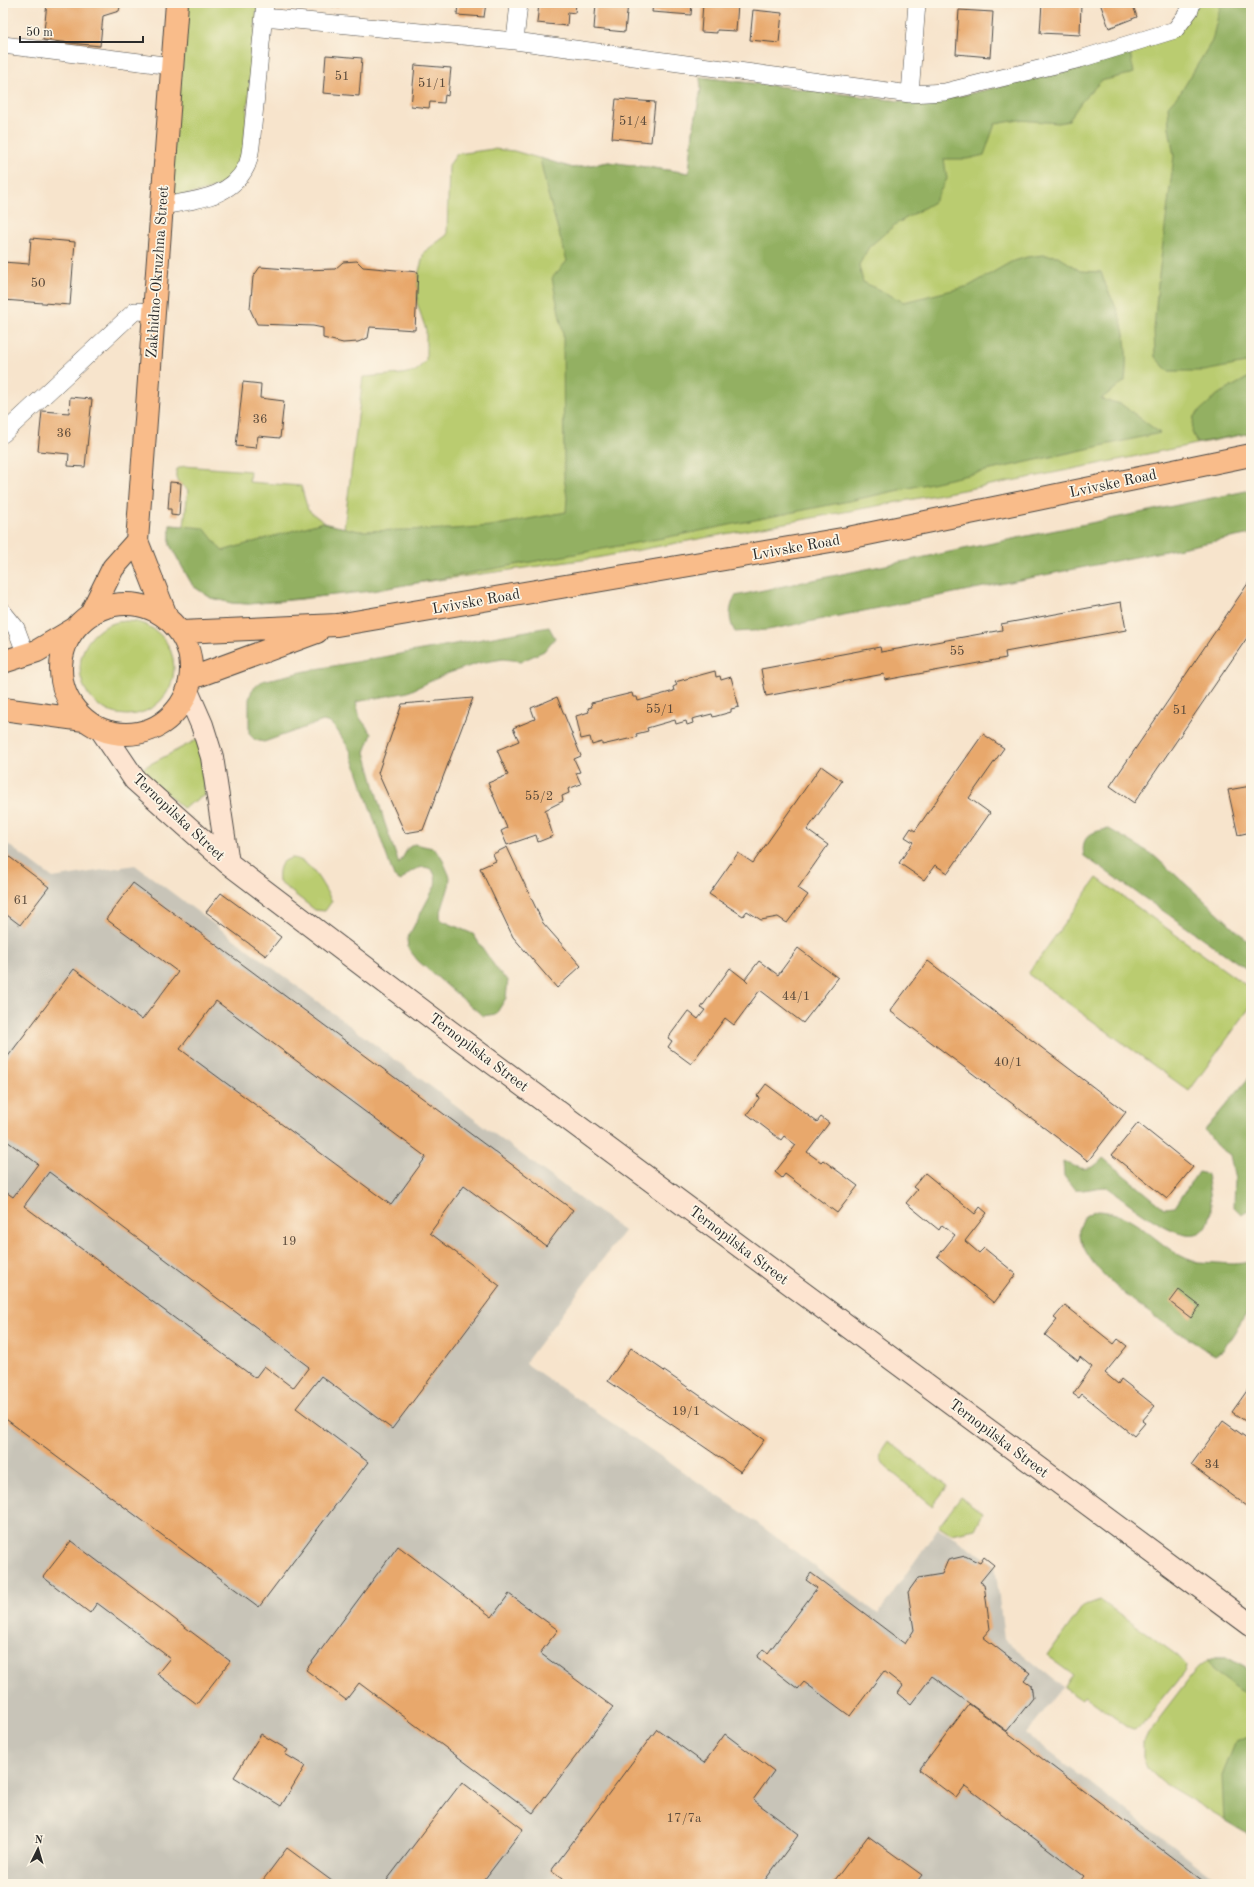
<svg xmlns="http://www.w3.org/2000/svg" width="1254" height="1887" viewBox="0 0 1254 1887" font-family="'Old Standard TT',serif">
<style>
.industrial{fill:#c8c4b8}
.green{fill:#bacc70;stroke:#727c4e}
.forest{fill:#93b062;stroke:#5f6e46}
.building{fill:#e8a86c;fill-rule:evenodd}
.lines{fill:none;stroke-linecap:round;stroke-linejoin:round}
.minor-casing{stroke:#4a4743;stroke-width:18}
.secondary-casing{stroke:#4a4743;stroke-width:24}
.primary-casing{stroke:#4a4743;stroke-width:24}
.minor{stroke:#fff;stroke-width:17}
.secondary{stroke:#fde4d0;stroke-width:22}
.primary{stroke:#f9bc8a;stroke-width:22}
.labels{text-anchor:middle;stroke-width:3.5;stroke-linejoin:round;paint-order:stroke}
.number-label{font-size:13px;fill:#5a4a3b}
.street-label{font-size:15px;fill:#2b2b2b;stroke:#fcf5e5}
</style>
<rect width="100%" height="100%" fill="#fcf5e5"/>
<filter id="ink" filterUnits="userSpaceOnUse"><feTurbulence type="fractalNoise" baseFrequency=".025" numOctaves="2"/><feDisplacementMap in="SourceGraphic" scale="8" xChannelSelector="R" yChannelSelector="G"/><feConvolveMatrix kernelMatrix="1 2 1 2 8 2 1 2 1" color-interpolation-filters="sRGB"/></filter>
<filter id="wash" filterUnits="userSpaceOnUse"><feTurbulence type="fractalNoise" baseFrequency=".012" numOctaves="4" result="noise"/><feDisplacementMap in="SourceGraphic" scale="16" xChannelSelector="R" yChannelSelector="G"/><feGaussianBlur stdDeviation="0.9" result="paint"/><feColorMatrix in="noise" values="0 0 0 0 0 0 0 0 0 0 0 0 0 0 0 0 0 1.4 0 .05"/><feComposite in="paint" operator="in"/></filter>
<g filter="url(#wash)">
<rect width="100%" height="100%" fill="#f7e4cc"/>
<path class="industrial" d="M3,841L53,878L135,865L624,1231L525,1363L756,1522L878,1614L938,1528L995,1564L1004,1639L1063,1687L1026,1734L1222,1884H3Z"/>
<path class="green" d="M184,3H258L244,145C243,151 243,158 240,164C229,191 195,193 170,197Z
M1196,3H1251V433L1038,476L596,558L302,599L249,604L232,603L211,598L193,586L170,545V525L184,526L188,490C180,484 173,480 177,469L184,466L250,471L249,482L301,486L308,510L326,524L344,528L363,377L402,374L416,371L426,360V330L417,303L418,275L424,252L447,235L449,165L457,154L493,149L514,151L573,168L609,162L689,173L693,132L701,89L700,77L925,104L1085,67L1168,38Z
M80 668a47 47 0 1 1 94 0a47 47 0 1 1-94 0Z
M200,738L205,795L183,808L139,770Z
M292,858C311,859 323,886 332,901L325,911L315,910L279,882C278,870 279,861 292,858Z
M1097,878L1251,989V1006L1189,1091L1028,974Z
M888,1441L948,1486L932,1506L886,1467C877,1455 880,1453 888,1441Z
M961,1497L983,1513L975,1529L951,1534L939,1526Z
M1100,1600L1178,1656L1186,1665L1185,1671L1139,1728L1134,1730L1129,1728L1085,1696L1082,1700L1064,1688L1073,1675L1047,1656L1083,1606Z
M1216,1657H1226L1251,1671V1836L1162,1782L1147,1768L1143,1756V1744L1148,1733L1197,1669L1207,1661Z"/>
<path class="forest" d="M1221,3H1251V362L1204,371H1168L1155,357L1154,329L1158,283L1174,156L1169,128L1168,106L1181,92L1212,41Z
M1129,48L1134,73L1101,81L1082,101L1068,121L1059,123L1019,120L995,124L984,155L967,159H944L947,179L934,202L896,224L869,247L859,265L863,282L904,302L969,286L1011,262L1027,257L1043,255L1058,256L1080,271L1101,272C1106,290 1118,307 1122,325C1127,344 1127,362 1125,381L1101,399L1121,404L1160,433L849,501L690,533L372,591L249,604L232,603L211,598L193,586L170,545V525L204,528L222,551L323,522L327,524L359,531L453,529L491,526L566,512L567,498L564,477L563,333L552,278L567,261L547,191L540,158L573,168L609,162L689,173L693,132L701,89L700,77L925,104L1085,67Z
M1251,376V433L1197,443L1192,432L1194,416L1217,395Z
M1251,490V534L768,630L735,632C728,620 729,609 735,596Z
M549,627L555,638L544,651L522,661L503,659L479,663L446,674L408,692L356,702L360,718L372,734L365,752L384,821L399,864L408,848L414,844L433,848L441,856L450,877L449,886L440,915L441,920L473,934L500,974L508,980L506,998L496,1014L483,1016L418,961L408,948L407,939L435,886C438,870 428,863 414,870C409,872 405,877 401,881L394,877L350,750L337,730L330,723L323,721L264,742L255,740L249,734V699L252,690L262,681L311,670Z
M1109,829L1152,854L1216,911L1251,944V972L1084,856C1080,836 1092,831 1109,829Z
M1251,1075V1209L1241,1214L1234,1207L1235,1179L1230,1155L1216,1145L1205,1130Z
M1103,1158L1164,1208L1175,1207L1198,1172L1207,1174C1209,1187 1213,1204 1210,1217C1200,1265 1126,1200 1107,1187C1095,1187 1086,1191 1075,1190L1064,1176L1063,1161C1080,1169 1089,1174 1103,1158Z
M1094,1211C1138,1210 1156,1249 1193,1261C1201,1263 1210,1262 1218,1263C1230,1264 1239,1265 1251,1261V1307L1223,1350L1215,1355L1204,1349C1173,1328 1074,1271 1080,1227C1081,1224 1083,1219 1085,1216Z
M1216,1657H1226L1251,1671V1697L1213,1670L1207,1661Z
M1251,1735V1836L1224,1820L1222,1776L1236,1741Z"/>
<g id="blocks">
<path class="building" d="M47,3H121L119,11L103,16L100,46L43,40Z
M303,3H314V5Z
M325,3H338V7L324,6Z
M458,3H486L484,17L457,15Z
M539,3H576L575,13L568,12L567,26L537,23Z
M596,3H628L625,32L594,29Z
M653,3H692L691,15L652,12Z
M703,3L738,4L736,31L717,30V33L701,32Z
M1042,3H1081L1080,35L1040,33Z
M1100,3H1132L1137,17L1109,28Z
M753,10L782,13L779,43L750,40Z
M959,10L993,12L990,57L956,54Z
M326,55L362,58L359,96L323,93Z
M415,65L451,68L448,96L445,95L444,103L430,102L429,108L411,106Z
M616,99L655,102L651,142L612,138Z
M31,238L75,242L70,305L3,300V262L29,264Z
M357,261L363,267L418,272L415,330L370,327L368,338L358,342L343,343L323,338V328L313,326L257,324L250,309L253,277L260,267L302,270L335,269L343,262Z
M243,382L261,384L260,398L284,401L280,438L258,436L256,448L236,446Z
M70,397L92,399L85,467L68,466L69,454L38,451L42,411L69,413Z
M170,482L181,483L179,516L171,515V509H168Z
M1251,579V632L1134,803L1110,786Z
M1121,602L1126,630L1005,652L1006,658L885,680L884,674L766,696L761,669L880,647L881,652L1002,630L1001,624Z
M715,671L716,677L720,676L721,680L731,677L739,707L731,709V712L713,717L712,714L692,719L693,723L687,725L686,721L676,724L675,720L647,728L648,731L636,734L637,737L602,745V742L592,745L590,737L581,739L576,716L589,712L588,708L592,707L591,703L632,693L633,697H637L638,701L674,691L673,687L677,685L675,682Z
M557,697L581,756L574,759L580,772L576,773L581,784L568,789L569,793L562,796L563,801L545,810L553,836L538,842L536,835L507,845L501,831L507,828L488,783L508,775L497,750L519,741L513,728L535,719L531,708Z
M473,698L423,830L405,833L378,773L402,704Z
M983,734L1004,748L969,798L990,813L948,873L935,865L924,880L899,863L913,842L905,837L911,828L915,831Z
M821,766L842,781L807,830L828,845L798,888L808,895L787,923L778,917L761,920L747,911L743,916L709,894L738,853L753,863Z
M1251,786V832L1238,835L1228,790Z
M507,847L543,923L581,966L557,988L513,937L480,868L496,861L493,854Z
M3,852L49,887L20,925L3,912Z
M133,883L573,1210L546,1246L464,1186L430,1233L500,1286L392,1429L321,1376L296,1408L368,1462L259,1607L3,1417V1190L13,1197L38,1164L3,1138V1063L74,969L142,1020L178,972L106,919ZM216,1001L426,1157L391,1205L180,1049ZM49,1172L309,1367L293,1388L264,1366L255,1378L24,1206Z
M221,893L281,937L266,956L206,912Z
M798,948L838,978L803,1023L760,990L734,1025L725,1018L691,1064L668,1047L672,1041L668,1038L688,1011L698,1019L705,1010L701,1008L730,968L748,982L745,979L759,961L778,975Z
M928,961L1126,1112L1088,1161L890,1011Z
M766,1084L817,1122L821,1117L829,1123L807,1152L821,1162L823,1160L858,1186L837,1213L785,1174L782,1178L775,1172L796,1145L784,1136L781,1140L747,1114L760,1097L757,1096Z
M1138,1123L1193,1167L1167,1199L1112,1155Z
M925,1173L975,1214L980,1207L987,1213L965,1241L979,1253L984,1248L1016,1274L994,1303L937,1257L955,1235L942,1225L939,1230L906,1203L917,1190L913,1187Z
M1179,1290L1200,1306L1191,1318L1170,1302Z
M1065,1305L1114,1344L1118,1339L1127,1346L1105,1373L1118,1384L1121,1379L1155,1406L1142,1421L1145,1423L1134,1436L1082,1394L1079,1398L1073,1394L1092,1367L1080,1357L1078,1361L1045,1335L1057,1320L1054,1318Z
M631,1348L764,1440L741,1472L608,1381Z
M1251,1385V1425L1232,1412Z
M1223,1421L1251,1441V1509L1191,1465Z
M71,1541L230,1661L197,1704L157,1674L170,1658L97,1603L90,1613L43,1577Z
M398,1546L492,1617L509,1594L558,1630L540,1653L613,1707L533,1813L359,1683L346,1700L306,1670Z
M965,1556L980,1563L984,1557L994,1565L980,1582L984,1584L990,1629L983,1637L1030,1673L1024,1680L1031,1685L1033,1698L1007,1731L932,1676L911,1704L898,1693L903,1686L884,1671L850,1716L804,1682L798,1689L757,1657L763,1649L768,1653L817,1588L806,1580L811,1573L905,1644L914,1630L908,1592L918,1578L942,1574L948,1560Z
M969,1704L1007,1732L1207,1884H1078L1084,1876L965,1786L956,1798L919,1770Z
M657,1729L704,1763L725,1734L774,1771L753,1800L799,1834L762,1884H569L551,1871Z
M261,1734L288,1750L285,1754L305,1766L281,1806L234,1777Z
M462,1782L523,1829L481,1884H392L387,1880Z
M868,1836L922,1875L915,1884H832Z
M287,1848L336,1884H260Z"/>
</g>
</g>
<g filter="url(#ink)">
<use href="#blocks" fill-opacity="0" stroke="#4a4743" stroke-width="1"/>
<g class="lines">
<defs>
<path id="minor" d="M264,17L515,41L910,94L945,92L989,81L1080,59L1175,30L1190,10L1192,3
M515,41L519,3
M3,45L172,66
M910,94L917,3
M162,206C193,200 230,199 246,167C249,162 250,153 251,146L265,3
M3,434L135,311L154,312
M3,612L16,628L26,655"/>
<path id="secondary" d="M188,693L202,725L212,757L228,863
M102,731L135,780L228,863L448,1030L1251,1625"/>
<path id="primary" d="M61 669a65 65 0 1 1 130 0a65 65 0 1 1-130 0Z
M90,615L113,568L137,541
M167,618L137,541L177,3
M181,632L337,625L848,538L1251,455
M3,662L37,651L74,629
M192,678L317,632
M3,709L84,720"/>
</defs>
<use href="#minor" class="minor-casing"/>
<use href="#secondary" class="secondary-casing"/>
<use href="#primary" class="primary-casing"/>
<use href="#minor" class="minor"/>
<use href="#secondary" class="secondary"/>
<use href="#primary" class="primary"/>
</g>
</g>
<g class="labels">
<g class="number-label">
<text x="342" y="80">51</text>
<text x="432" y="87">51/1</text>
<text x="633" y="125">51/4</text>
<text x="38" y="287">50</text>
<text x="260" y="423">36</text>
<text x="64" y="437">36</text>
<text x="957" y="655">55</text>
<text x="660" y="713">55/1</text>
<text x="1180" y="714">51</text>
<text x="539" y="800">55/2</text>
<text x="21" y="904">61</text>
<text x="796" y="1000">44/1</text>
<text x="1008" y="1066">40/1</text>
<text x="289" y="1245">19</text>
<text x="686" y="1415">19/1</text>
<text x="1212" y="1468">34</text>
<text x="684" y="1822">17/7а</text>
</g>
<g class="street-label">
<text transform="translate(157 272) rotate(-86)" y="5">Zakhidno-Okruzhna Street</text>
<text transform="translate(1113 483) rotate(-12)" y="5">Lvivske Road</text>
<text transform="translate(796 547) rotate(-10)" y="5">Lvivske Road</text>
<text transform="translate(476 601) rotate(-10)" y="5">Lvivske Road</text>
<text transform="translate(179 817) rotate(43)" y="5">Ternopilska Street</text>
<text transform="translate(479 1052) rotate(37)" y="5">Ternopilska Street</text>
<text transform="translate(739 1245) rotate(37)" y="5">Ternopilska Street</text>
<text transform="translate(999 1438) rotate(37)" y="5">Ternopilska Street</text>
</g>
</g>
<rect width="1254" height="1887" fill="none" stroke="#fcf5e5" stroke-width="16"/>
<g transform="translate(38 1849) rotate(5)" stroke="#fcf5e5" stroke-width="3" paint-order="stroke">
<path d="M0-3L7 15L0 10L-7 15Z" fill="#2b2b2b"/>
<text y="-6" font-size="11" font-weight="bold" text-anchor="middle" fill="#2b2b2b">N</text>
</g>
<path d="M20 36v6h123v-6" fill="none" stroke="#2b2b2b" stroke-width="2"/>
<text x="26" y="36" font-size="12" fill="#2b2b2b" stroke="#fcf5e5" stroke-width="3" paint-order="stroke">50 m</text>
</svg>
